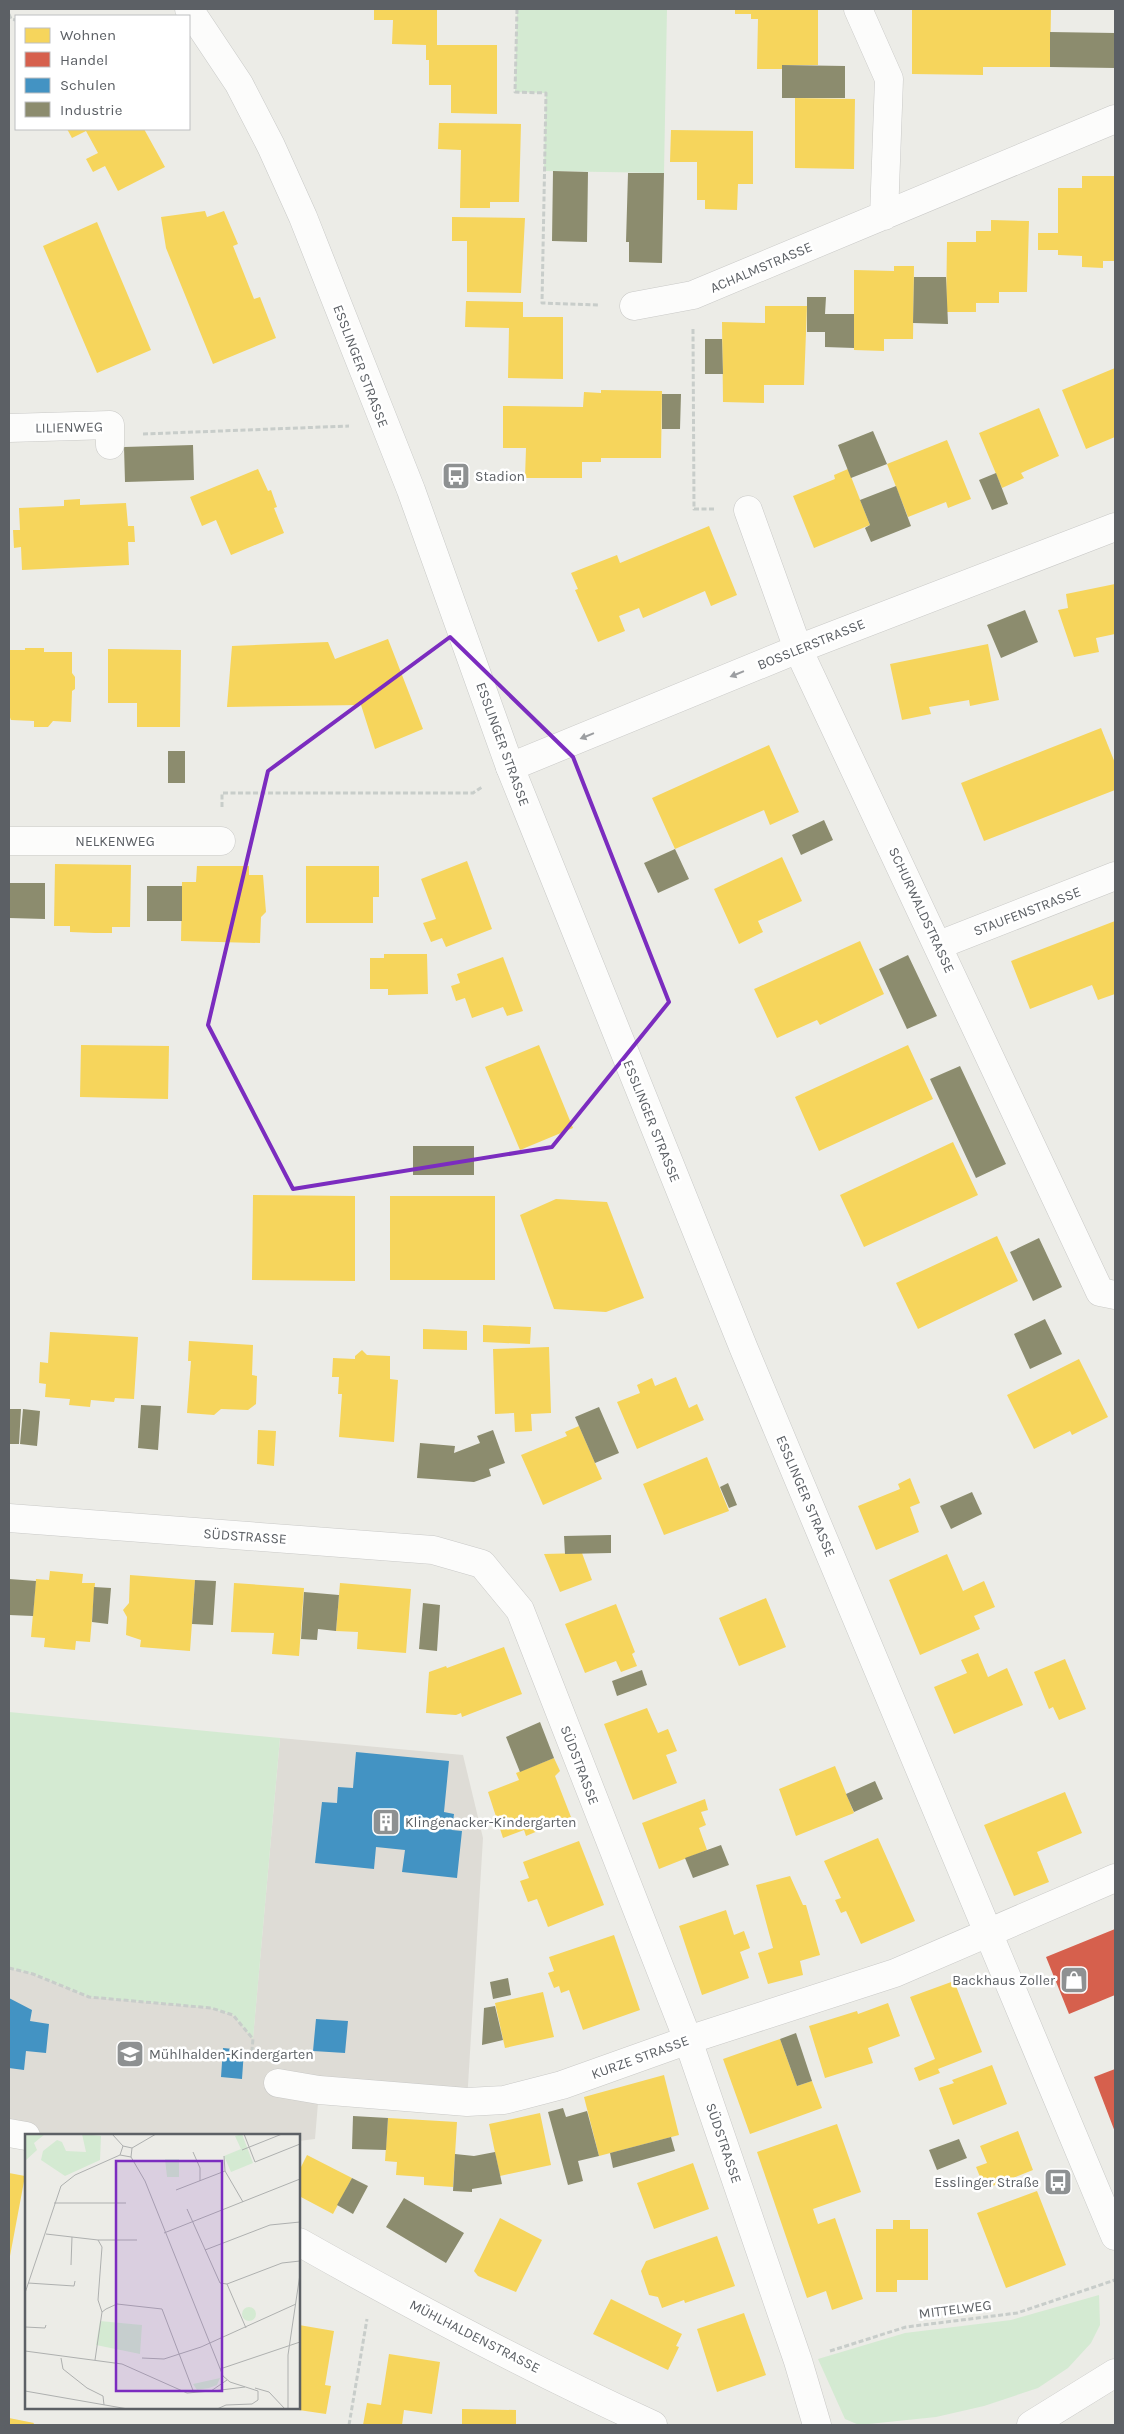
<svg xmlns="http://www.w3.org/2000/svg" width="1124" height="2434" viewBox="0 0 1124 2434" font-family="Karla,sans-serif">
<style>
.education{fill:#dedcd6}
.green{fill:#d4ead2}
.homes{fill:#f6d55c}
.shops{fill:#d6604d}
.schools{fill:#4393c3}
.industry{fill:#8c8c6e}
.lines{fill:none;stroke-linecap:round;stroke-linejoin:round}
.street-casing{stroke:#c9c9c7;stroke-width:29}
.secondary-casing{stroke:#c8c9c7;stroke-width:29}
.path{stroke:#c8cdca;stroke-width:3;stroke-dasharray:5 2.5;stroke-linecap:butt}
.street{stroke:#fcfcfb;stroke-width:28}
.secondary{stroke:#fcfcfb;stroke-width:28}
.oneway{fill:#9c9ea1}
.marked{fill:none;stroke:#7b2cbf;stroke-width:4;stroke-linejoin:round}
.labels{text-anchor:middle;stroke-width:5;stroke-linejoin:round;paint-order:stroke}
.street-label{font-size:14px;fill:#5c6065;stroke:#fff}
.poi-label{font-size:14px;fill:#5c6065;stroke:#fff;text-anchor:start}
.inset-road{fill:none;stroke:#aeb0af;stroke-width:1}
.view{fill:#7b2cbf;fill-opacity:0.15;stroke:#7b2cbf;stroke-width:2.5}
.inset-edge{fill:none;stroke:#5c6065;stroke-width:2.5}
</style>
<rect width="100%" height="100%" fill="#ecece7"/>
<path class="education" d="M280,1738L463,1755L483,1838L467,2102L319,2091L315,2139L299,2141V2135H26L9,2133V1968L33,1974L89,1997L211,2008L233,2015L253,2038Z"/>
<path class="green" d="M517,9H667L664,173L544,171L546,93L515,92Z
M9,1712L280,1738L253,2039L233,2015L211,2008L89,1997L33,1974L9,1968Z
M1099,2295L1100,2325L1091,2343L1068,2368L1038,2388L984,2406L936,2417L859,2425L845,2419L818,2359L905,2333L1011,2320Z"/>
<path class="homes" d="M374,9H437V45H497V114L451,113V85H429V60H426V45L392,44L393,20H374Z
M735,9H818V65H782V69H757L758,19H751V14H735Z
M912,9H1051L1050,67H983V75L912,74Z
M795,98L855,99L854,169L795,168Z
M439,123L521,124L519,202H490V208H460L461,150L438,149Z
M67,129H144L165,167L118,191L105,166L93,172L86,159L98,153L86,131L72,138Z
M671,130L753,131V184H738L737,210L705,209V200H697V162H670Z
M1082,176H1115V261H1103V268L1082,267V256L1058,255V250H1038V233H1058V188H1082Z
M205,211L207,217L224,211L238,244L233,246L254,299L260,297L276,338L213,364L166,248L161,217Z
M452,217L525,218L521,293L467,292V241H452Z
M991,220L1029,221L1027,292H999V303H976V312H946L947,242H976V231H991Z
M97,222L151,350L97,373L43,246Z
M894,266H914L913,339H884V351L854,350V270L894,271Z
M466,301L523,302V317H563V379L508,378L509,328L465,327Z
M765,306H807L804,385H764V403L723,402L722,322L765,323Z
M1115,368V437L1086,449L1062,390Z
M601,390L662,391L661,458H601V462H582V478H525L526,448H503V406L583,407L584,392L601,393Z
M1039,408L1059,456L1021,473L1024,478L1002,488L979,433Z
M947,440L971,499L948,508L946,502L908,517L887,464Z
M258,469L268,491L271,490L277,507L274,508L284,533L231,555L216,520L202,526L190,497Z
M848,469L870,525L814,548L793,496L835,479L834,475Z
M80,499V505L126,503L128,526H134L135,542H128L129,565L22,570L21,547L14,548L13,530H20L19,508L64,506V500Z
M709,526L737,595L711,606L705,591L643,618L639,608L619,616L625,631L598,642L575,590L578,589L571,573L617,555L620,563Z
M1115,584V634L1096,638L1099,652L1074,657L1058,610L1068,608L1066,594Z
M388,639L423,729L375,749L361,705L227,707L232,646L328,642L335,659Z
M988,644L999,700L970,706L969,700L929,707L931,714L902,720L890,664Z
M25,648H44V652H72V673L75,677V689L72,691L71,722L53,721L48,727H34V721L11,720L9,715V650H25Z
M108,649L181,650L180,727H137V703H108Z
M1101,728L1115,763V790L984,841L961,783Z
M769,745L799,812L770,825L764,810L675,849L652,798Z
M782,857L802,901L758,921L763,932L739,944L714,889Z
M467,861L492,929L446,947L442,938L431,942L423,923L436,919L421,879Z
M55,864L131,865L130,927H112V933H95L70,932V926H54Z
M197,866H249V875H263L266,912L261,917L260,943L181,941L182,882H196Z
M306,866H379V897H373V923H306Z
M1115,921V994L1098,1000L1092,985L1030,1009L1011,961Z
M860,941L884,994L820,1025L817,1020L777,1038L754,989Z
M384,954H427L428,994L388,995V989H370V958H384Z
M503,957L523,1011L507,1016L503,1007L472,1018L465,998L456,1001L451,986L460,983L457,974Z
M81,1045L169,1046L168,1099L80,1097Z
M539,1045L573,1128L520,1150L485,1067Z
M908,1045L933,1099L819,1151L795,1097Z
M953,1142L978,1195L864,1247L840,1195Z
M253,1195L355,1196V1281L252,1280Z
M390,1196H495V1280H390Z
M556,1199L607,1202L644,1298L606,1312L554,1309L520,1215Z
M997,1236L1018,1281L918,1329L896,1283Z
M483,1325L531,1327L530,1344L483,1342Z
M423,1329L467,1331V1350L423,1349Z
M50,1332L138,1337L134,1399L115,1398L114,1402L91,1400L90,1407L69,1405L70,1399L45,1397L46,1384L39,1383L40,1362L48,1363Z
M189,1341L253,1345L252,1375L257,1376L256,1404L248,1410L221,1409L214,1415L187,1413L191,1361H188Z
M549,1347L551,1413L531,1414L532,1431L515,1432L514,1413L495,1414L493,1349Z
M362,1350L367,1355L390,1356V1379L398,1380L394,1442L339,1437L342,1394H338L339,1377H332L333,1358L355,1359V1356Z
M1079,1359L1108,1417L1072,1435L1070,1431L1034,1449L1007,1395Z
M676,1377L689,1408L697,1404L704,1420L637,1449L617,1402L640,1393L637,1385L652,1378L655,1386Z
M579,1426L602,1479L543,1505L521,1455L567,1436L565,1432Z
M258,1430L276,1431L274,1466L257,1464Z
M707,1457L729,1511L664,1535L643,1484Z
M910,1478L920,1503L910,1507L919,1532L876,1550L858,1506L900,1489L898,1484Z
M582,1553L592,1580L560,1592L544,1554Z
M947,1554L963,1591L984,1581L995,1607L974,1616L980,1629L920,1655L889,1580Z
M50,1571L83,1574L82,1583H95L90,1642L76,1641L75,1650L44,1647L45,1638L31,1637L36,1579L49,1580Z
M130,1575L195,1580L190,1651L140,1647L141,1640L126,1635L127,1617L123,1610L129,1603Z
M234,1583L304,1588L299,1656L272,1654L274,1633L231,1632Z
M340,1583L411,1589L406,1653L357,1649L358,1632L336,1631Z
M766,1598L786,1647L739,1666L719,1618Z
M616,1604L635,1652L632,1654L637,1666L621,1672L616,1661L585,1673L565,1624Z
M504,1647L522,1694L462,1717L461,1713L456,1715L426,1713L429,1672L446,1666L447,1668Z
M978,1653L988,1677L1007,1668L1023,1705L954,1734L934,1687L967,1673L961,1660Z
M1065,1659L1086,1709L1059,1720L1053,1707L1049,1709L1034,1672Z
M647,1708L658,1733L668,1729L677,1751L666,1755L677,1783L633,1800L604,1724Z
M554,1758L560,1771L555,1776L571,1817L526,1836L524,1830L503,1838L488,1792L519,1780L516,1773Z
M835,1766L854,1813L796,1836L779,1789Z
M1065,1792L1082,1833L1037,1852L1049,1882L1014,1896L984,1825Z
M705,1799L708,1810L701,1812L706,1825L699,1828L707,1850L659,1869L642,1823Z
M878,1838L915,1921L861,1944L846,1911L841,1913L835,1900L841,1898L824,1861Z
M579,1841L604,1905L548,1927L537,1899L528,1902L520,1881L529,1878L523,1862Z
M790,1876L803,1905H806L820,1955L800,1961L803,1975L768,1984L758,1953L773,1948L756,1885Z
M726,1910L734,1935L744,1931L750,1948L740,1952L749,1978L702,1995L679,1926Z
M614,1935L640,2010L583,2030L569,1990L561,1993L559,1986L554,1988L548,1973L554,1971L549,1957Z
M954,1981L982,2052L938,2069L940,2073L919,2081L914,2068L935,2059L910,1997Z
M543,1992L554,2037L505,2048L495,2003Z
M888,2003L900,2036L868,2048L873,2063L825,2078L809,2026L857,2011L858,2014Z
M780,2039L797,2086L812,2081L822,2108L750,2134L723,2059Z
M992,2065L1007,2104L953,2125L939,2088L954,2083L952,2080Z
M664,2075L679,2135L599,2156L584,2097Z
M540,2113L551,2165L500,2176L489,2124Z
M388,2118L457,2122L453,2187L424,2185V2177L396,2175L397,2162L385,2161Z
M837,2124L861,2192L813,2209L818,2224L835,2218L863,2299L832,2310L826,2291L807,2298L757,2152Z
M1018,2131L1033,2170L985,2189L976,2167L987,2163L980,2146Z
M307,2155L352,2178L333,2214L299,2196V2171Z
M693,2163L709,2209L654,2229L637,2183Z
M9,2173L25,2176L10,2256H9Z
M1037,2191L1066,2265L1006,2288L977,2213Z
M500,2218L542,2240L516,2292L478,2276L474,2271Z
M893,2220H910V2229H928V2280H897V2292H876V2229H893Z
M717,2236L735,2286L685,2303L684,2300L662,2308L658,2297L649,2295L641,2271L646,2261Z
M611,2299L682,2334L676,2346L679,2347L668,2370L593,2334Z
M744,2313L766,2375L717,2392L697,2329Z
M299,2325L334,2331L325,2385L331,2386L326,2414L292,2409L299,2408Z
M389,2354L440,2362L432,2414L404,2410L402,2425H363L367,2403L381,2405Z
M462,2409L516,2410V2425H462Z
M9,2418L34,2423L33,2425H9Z"/>
<path class="shops" d="M1115,1929V1995L1069,2014L1046,1957Z
M1115,2069V2132L1094,2077Z"/>
<path class="schools" d="M356,1752L449,1761L444,1812L454,1814L452,1830L462,1831L457,1878L402,1872L405,1850L376,1847L374,1869L315,1863L322,1802L337,1803L338,1787L353,1788Z
M9,1998L32,2010L30,2021L49,2024L46,2053L26,2051L24,2070L9,2068Z
M316,2019L348,2021L345,2053L313,2051Z
M223,2048L244,2050L242,2079L221,2077Z"/>
<path class="industry" d="M1050,32L1115,33V68L1050,67Z
M782,65L845,66V98H782Z
M553,171L588,172L587,242L552,241Z
M628,173H664L662,263L629,262V242H626Z
M914,277H946L948,324L913,323Z
M807,297H826L825,314H854V348L825,347V332H807Z
M705,339H722L723,374H705Z
M662,394H681L680,429H662Z
M873,431L887,464L851,478L838,445Z
M193,445L194,480L125,482L124,447Z
M996,473L1008,504L992,510L979,480Z
M896,486L911,526L871,542L865,528L870,525L860,500Z
M1025,610L1038,642L1001,658L987,625Z
M168,751H185V783H168Z
M824,820L833,840L801,855L792,835Z
M675,849L689,879L658,893L644,863Z
M9,883H45V919L9,918Z
M147,886H182V921H147Z
M908,955L937,1016L907,1029L879,969Z
M960,1066L1006,1164L976,1178L930,1079Z
M413,1146H474V1175H413Z
M1039,1238L1062,1287L1033,1301L1010,1252Z
M1045,1319L1062,1354L1030,1369L1014,1334Z
M141,1405L161,1406L158,1450L138,1448Z
M599,1407L619,1453L595,1463L575,1417Z
M9,1409H21L19,1444H9Z
M23,1409L40,1411L37,1446L20,1444Z
M493,1430L505,1463L489,1469L491,1476L474,1482L417,1478L420,1443L455,1446L454,1453L480,1443L477,1436Z
M728,1483L737,1505L729,1508L720,1487Z
M972,1492L982,1514L951,1529L940,1506Z
M611,1535V1553L565,1554L564,1536Z
M9,1579L36,1581L33,1616L9,1615Z
M195,1580L216,1581L213,1625L192,1624Z
M94,1587L111,1588L108,1624L92,1622Z
M304,1592L339,1595L336,1631L318,1629L317,1640L301,1639Z
M423,1603L440,1605L437,1651L419,1649Z
M642,1670L647,1685L617,1696L612,1681Z
M540,1722L554,1758L520,1772L506,1737Z
M875,1781L883,1799L854,1812L846,1794Z
M721,1845L729,1865L693,1878L685,1858Z
M508,1978L511,1995L493,1999L490,1982Z
M495,2006L503,2040L482,2045L484,2008Z
M796,2033L812,2081L797,2086L780,2039Z
M563,2108L566,2117L587,2111L599,2156L578,2161L583,2181L568,2185L548,2112Z
M353,2116L388,2118L386,2150L352,2149Z
M671,2137L675,2151L613,2168L610,2153Z
M959,2139L967,2158L937,2170L929,2150Z
M495,2152L502,2184L472,2189V2192L453,2191L455,2154L474,2156Z
M352,2178L368,2186L353,2214L337,2205Z
M404,2198L464,2233L446,2263L386,2227Z"/>
<g class="lines">
<defs>
<path id="street" d="M858,9L889,79L884,216
M634,306L693,295L1115,119
M9,428L110,425V445
M748,510L798,649L1100,1292L1115,1295
M510,767L798,649L1115,527
M9,841H221
M939,945L1115,876
M9,1518L433,1550L482,1564L520,1610L688,2040L798,2361L817,2425
M278,2083L319,2090L467,2102L504,2100L562,2085L688,2040L895,1973L1115,1878
M9,2133L26,2136
M299,2242C414,2307 532,2370 653,2425
M1031,2425L1115,2373"/>
<path id="secondary" d="M189,9L239,84L271,146L303,217L411,490L510,767L744,1349L1115,2236"/>
</defs>
<use href="#street" class="street-casing"/>
<use href="#secondary" class="secondary-casing"/>
<path class="path" d="M517,9L515,92L546,93L542,303L600,305
M9,14L11,19L16,20
M693,329L694,509H715
M143,434L349,426
M222,807V793H473L482,787
M9,1968L33,1974L89,1997L211,2008L233,2015L253,2039L251,2061
M830,2351L906,2327L1017,2313L1115,2280
M349,2425L367,2319"/>
<use href="#street" class="street"/>
<use href="#secondary" class="secondary"/>
</g>
<defs><path id="oneway-solid" d="M-6-.8H1V-3.2L6.5 0L1 3.2V.8H-6Z" transform="scale(1.25)"/></defs>
<g class="oneway">
<use href="#oneway-solid" transform="translate(737 674) rotate(158)"/>
<use href="#oneway-solid" transform="translate(587 736) rotate(158)"/>
</g>
<path class="marked" d="M450,637L573,757L669,1002L552,1147L293,1189L208,1025L268,771Z"/>
<defs>
<symbol id="bus-square" viewBox="-11 -11 22 22"><rect x="-9" y="-9" width="18" height="18" rx="4" fill="#8e9192" stroke="#fff"/><path d="M-5-6H5V4H4V6H2V4H-2V6H-4V4H-5ZM-3.5-4V0h7V-4ZM-3.5 1.2v1.5H-2V1.2ZM2 1.2v1.5H3.5V1.2Z" fill="#fff"/></symbol>
<symbol id="building-square" viewBox="-11 -11 22 22"><rect x="-9" y="-9" width="18" height="18" rx="4" fill="#8e9192" stroke="#fff"/><path d="M-4-6H4V6H1V3H-1V6H-4ZM-2.5-4.3h1.7v1.8h-1.7ZM.8-4.3h1.7v1.8H.8ZM-2.5-1h1.7V.8h-1.7ZM.8-1h1.7V.8H.8Z" fill="#fff"/></symbol>
<symbol id="shop-square" viewBox="-11 -11 22 22"><rect x="-9" y="-9" width="18" height="18" rx="4" fill="#8e9192" stroke="#fff"/><path d="M-5-2.5h2.3a2.7 3.5 0 0 1 5.4 0H5L5.5 6h-11ZM-1.5-2.5h3a1.5 2.3 0 0 0-3 0Z" fill="#fff"/></symbol>
<symbol id="school-square" viewBox="-11 -11 22 22"><rect x="-9" y="-9" width="18" height="18" rx="4" fill="#8e9192" stroke="#fff"/><path d="M0-5L7-2L0 1L-7-2ZM-4 1L0 2.5L4 1V4Q0 6-4 4Z" fill="#fff"/></symbol>
</defs>
<g fill-rule="evenodd">
<use href="#bus-square" x="440" y="460" width="32" height="32"/>
<use href="#building-square" x="370" y="1806" width="32" height="32"/>
<use href="#shop-square" x="1058" y="1964" width="32" height="32"/>
<use href="#school-square" x="114" y="2038" width="32" height="32"/>
<use href="#bus-square" x="1042" y="2166" width="32" height="32"/>
</g>
<g class="labels">
<g class="street-label">
<text transform="translate(761 267) rotate(-23)" y="5">ACHALMSTRASSE</text>
<text transform="translate(361 366) rotate(69)" y="5">ESSLINGER STRASSE</text>
<text transform="translate(69 427) rotate(-1)" y="5">LILIENWEG</text>
<text transform="translate(811 644) rotate(-22)" y="5">BOSSLERSTRASSE</text>
<text transform="translate(503 744) rotate(70)" y="5">ESSLINGER STRASSE</text>
<text x="115" y="846">NELKENWEG</text>
<text transform="translate(922 910) rotate(65)" y="5">SCHURWALDSTRASSE</text>
<text transform="translate(1027 911) rotate(-21)" y="5">STAUFENSTRASSE</text>
<text transform="translate(652 1121) rotate(68)" y="5">ESSLINGER STRASSE</text>
<text transform="translate(806 1496) rotate(67)" y="5">ESSLINGER STRASSE</text>
<text transform="translate(245 1536) rotate(4)" y="5">SÜDSTRASSE</text>
<text transform="translate(580 1765) rotate(69)" y="5">SÜDSTRASSE</text>
<text transform="translate(640 2057) rotate(-20)" y="5">KURZE STRASSE</text>
<text transform="translate(724 2143) rotate(71)" y="5">SÜDSTRASSE</text>
<text transform="translate(955 2309) rotate(-7)" y="5">MITTELWEG</text>
<text transform="translate(475 2336) rotate(27)" y="5">MÜHLHALDENSTRASSE</text>
</g>
<g class="poi-label">
<text x="475" y="481">Stadion</text>
<text x="405" y="1827">Klingenacker-Kindergarten</text>
<text x="1055" y="1985" text-anchor="end">Backhaus Zoller</text>
<text x="149" y="2059">Mühlhalden-Kindergarten</text>
<text x="1039" y="2187" text-anchor="end">Esslinger Straße</text>
</g>
</g>
<g transform="translate(25 2134)">
<rect width="275" height="275" fill="#ecece7"/>
<path d="M0,0H20L9,9L12,16L0,27ZM57,0L76,2L75,26L40,42L16,26L18,17L32,6L37,8L41,17L61,18ZM217,0L228,29L206,38L199,22L216,15L210,2ZM140,25H154V43H142ZM217 180a7 7 0 1 1 14 0a7 7 0 1 1-14 0ZM75,187L117,191L115,220L71,211ZM195,244L192,251L184,254L172,256L168,250Z" fill="#d4ead2"/>
<path class="inset-road" d="M87,0L98,12L107,14L106,23M219,0L230,28L275,10M98,12L95,21L106,23M107,14L131,0M217,16L257,0M168,18L175,34V47M199,22L200,37L218,68M106,23L120,47L198,242L205,248L233,257V266L227,270L201,271L192,275M151,56L200,37M29,69H101M162,75L195,149L202,150L221,194M139,99L275,45M21,100L73,106H112M73,106L77,113L73,166L77,178M180,116L245,91L275,88M46,131L47,103M3,149L49,152L50,147M202,150L257,129L275,127M0,159L36,52L50,41L95,21M0,193L20,194L21,191M0,217L97,230L162,259L186,257L202,246M36,224L38,235L62,254L78,262L79,271M117,224L139,225L176,213L271,170M70,226L77,178L81,175L92,170L137,175L169,259M195,235L275,208M230,254L244,258L260,275M0,257L103,275M188,257L220,253M263,275V221L275,140"/>
<path class="view" d="M91,27H197V257H91Z"/>
<rect width="275" height="275" class="inset-edge"/>
</g>
<rect width="1124" height="2434" fill="none" stroke="#5c6065" stroke-width="20"/>
<rect x="15" y="15" width="175" height="115" fill="#ffffff" stroke="#bebfc1"/>
<rect x="25" y="28" width="25" height="15" fill="#f6d55c" stroke="#bebfc1"/>
<text x="60" y="40" font-size="15" fill="#5c6065">Wohnen</text>
<rect x="25" y="52" width="25" height="15" fill="#d6604d" stroke="#bebfc1"/>
<text x="60" y="65" font-size="15" fill="#5c6065">Handel</text>
<rect x="25" y="78" width="25" height="15" fill="#4393c3" stroke="#bebfc1"/>
<text x="60" y="90" font-size="15" fill="#5c6065">Schulen</text>
<rect x="25" y="102" width="25" height="15" fill="#8c8c6e" stroke="#bebfc1"/>
<text x="60" y="115" font-size="15" fill="#5c6065">Industrie</text>
</svg>
